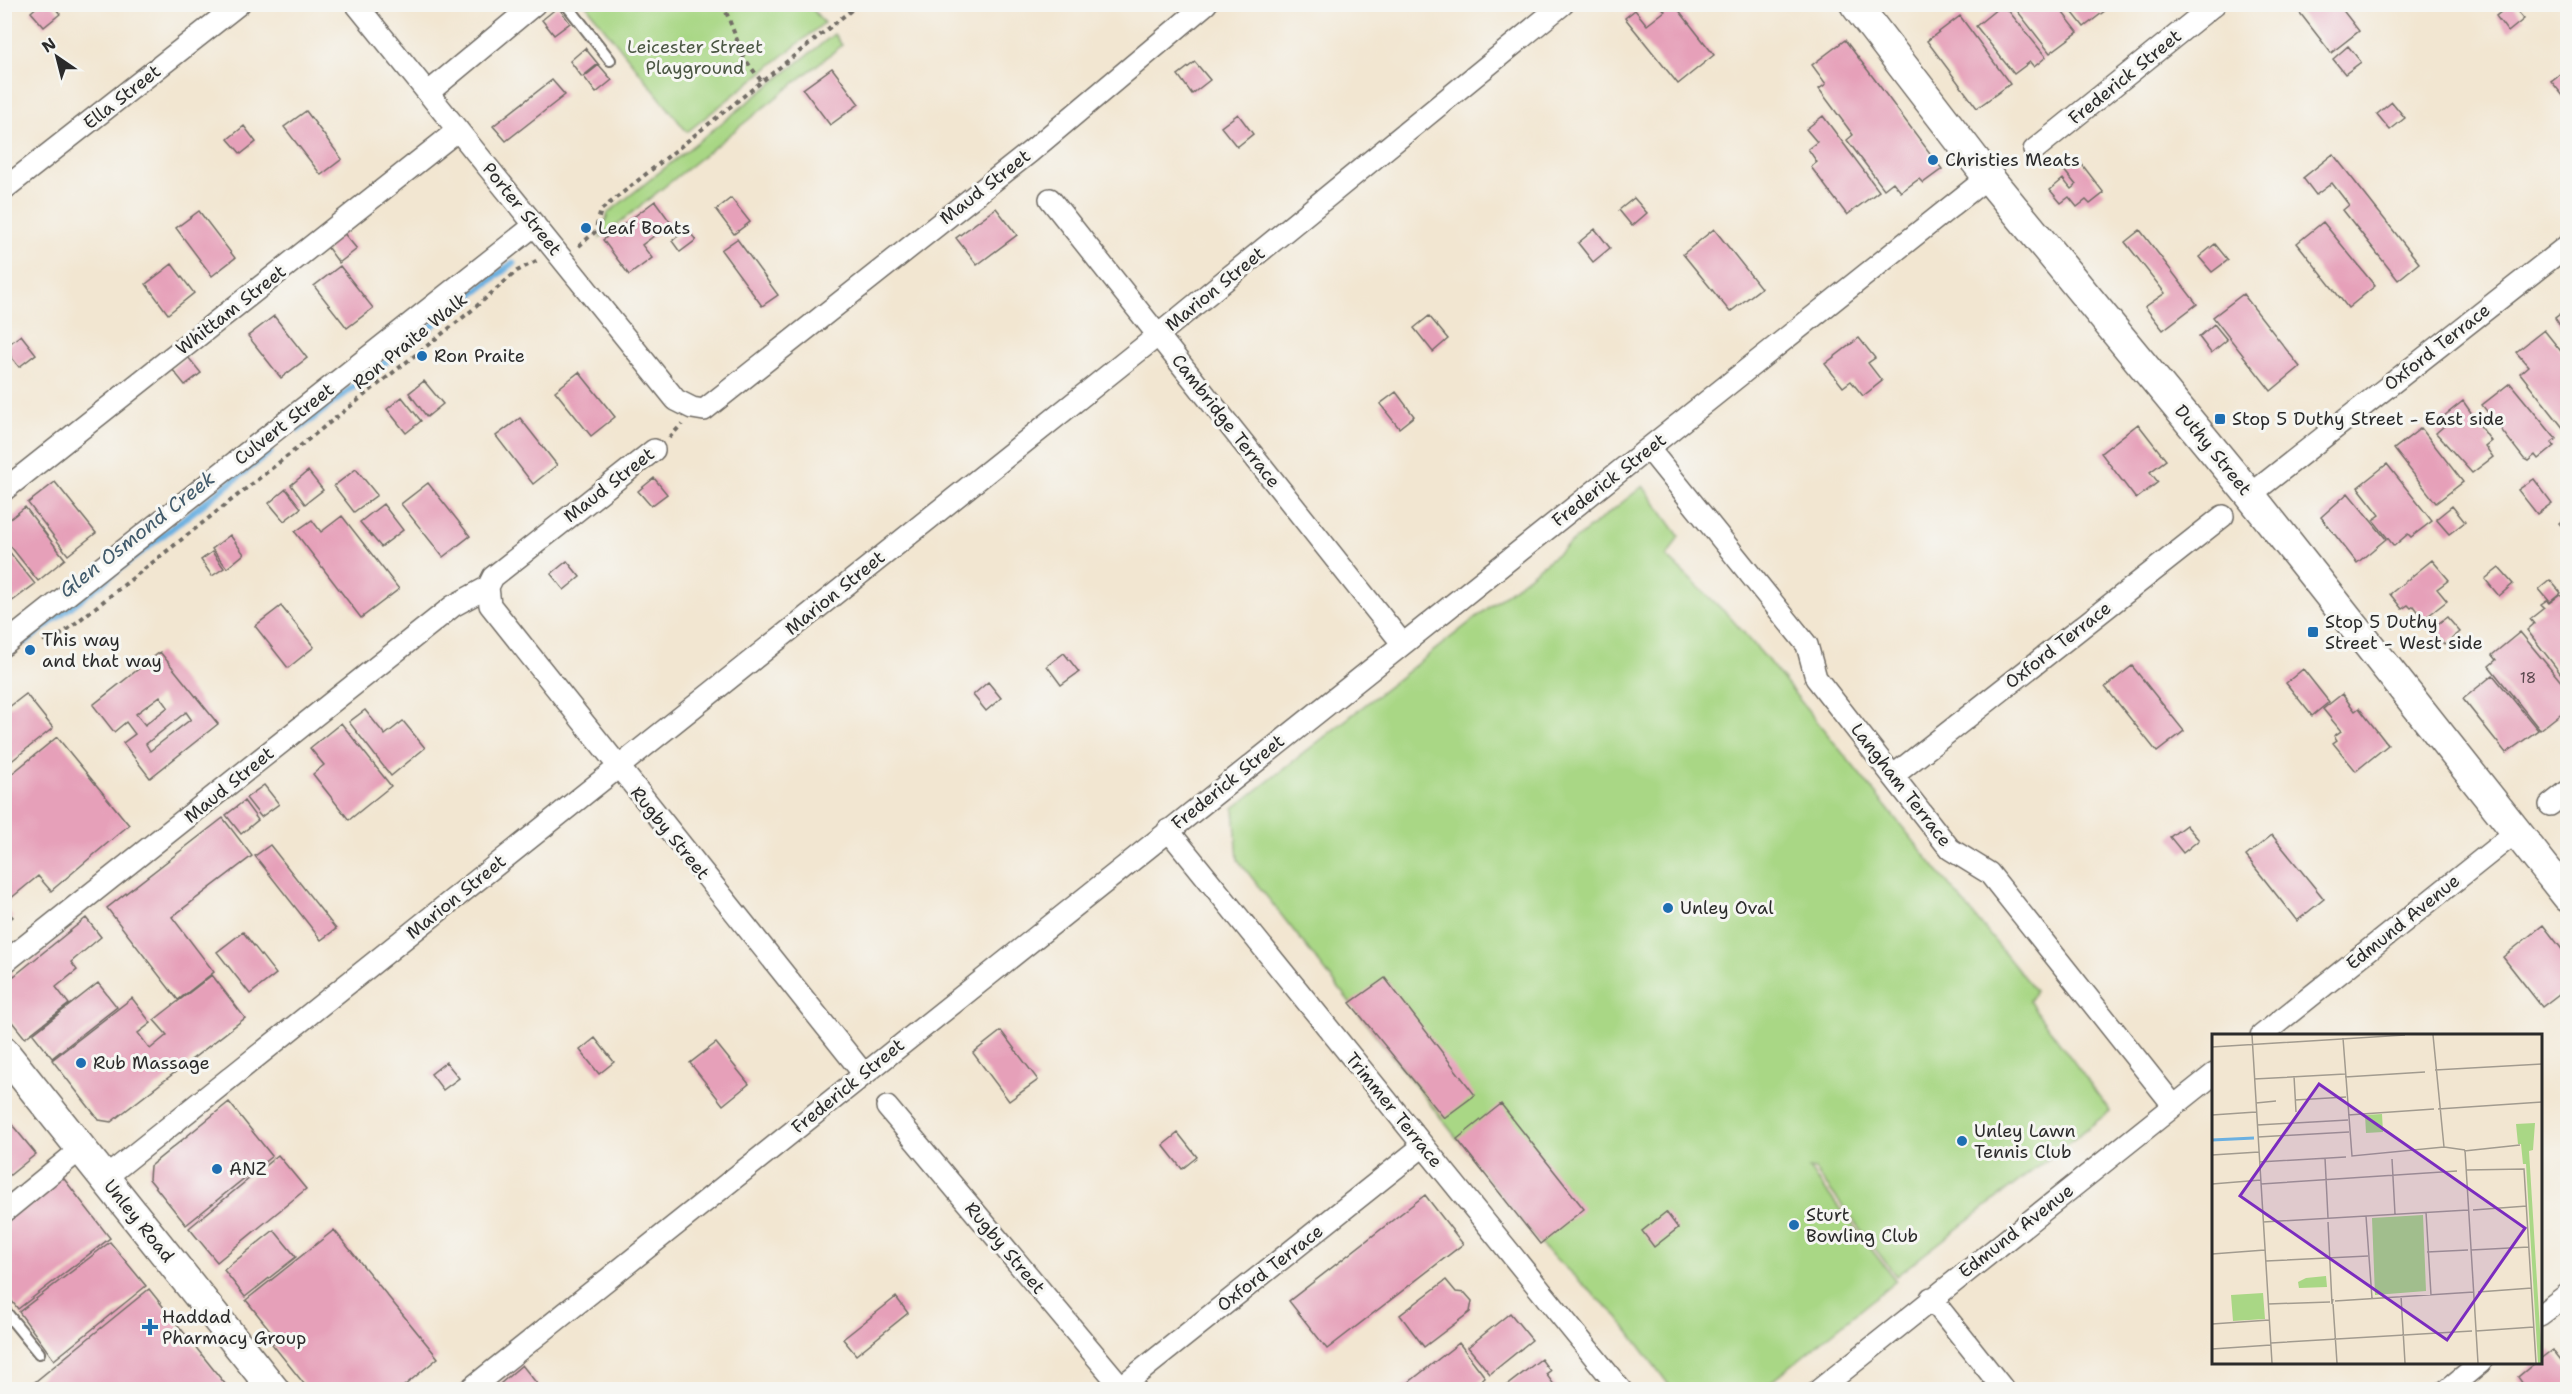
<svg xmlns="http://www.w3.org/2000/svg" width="2572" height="1394" viewBox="0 0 2572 1394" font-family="'Shantell Sans',sans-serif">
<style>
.green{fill:#a9d785;stroke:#6a8158;stroke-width:1.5}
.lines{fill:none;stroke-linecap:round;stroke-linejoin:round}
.stream{stroke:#6bb0e1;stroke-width:7}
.building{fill:#e6a0b9;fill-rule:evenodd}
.lane-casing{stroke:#716c65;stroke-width:14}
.street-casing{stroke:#716c65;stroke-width:24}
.secondary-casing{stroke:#716c65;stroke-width:33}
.path{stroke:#716c65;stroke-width:4;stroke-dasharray:4.5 4.5;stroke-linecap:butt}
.lane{stroke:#fff;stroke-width:10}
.street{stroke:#fff;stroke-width:21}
.secondary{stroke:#fff;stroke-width:30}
.poi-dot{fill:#1f6fb2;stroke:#f6f6f2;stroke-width:2}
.labels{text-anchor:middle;stroke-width:6;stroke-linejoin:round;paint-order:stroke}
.number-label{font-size:15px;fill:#5a484e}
.park-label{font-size:18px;fill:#4a5642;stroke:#f6f6f2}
.street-label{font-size:18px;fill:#2b2b2b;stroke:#f6f6f2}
.poi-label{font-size:18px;fill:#2b2b2b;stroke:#f6f6f2;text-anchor:start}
.water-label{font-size:20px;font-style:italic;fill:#415a6b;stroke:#f6f6f2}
.inset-river{fill:none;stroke:#6bb0e1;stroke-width:3}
.inset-road{fill:none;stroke:#a29b8f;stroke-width:1.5}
.view{fill:#7b2cbf;fill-opacity:0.15;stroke:#7b2cbf;stroke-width:3}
.inset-edge{fill:none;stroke:#2b2b2b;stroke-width:3}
</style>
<rect width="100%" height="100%" fill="#f6f6f2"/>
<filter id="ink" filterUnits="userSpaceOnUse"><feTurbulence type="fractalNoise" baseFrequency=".0167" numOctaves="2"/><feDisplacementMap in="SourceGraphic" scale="12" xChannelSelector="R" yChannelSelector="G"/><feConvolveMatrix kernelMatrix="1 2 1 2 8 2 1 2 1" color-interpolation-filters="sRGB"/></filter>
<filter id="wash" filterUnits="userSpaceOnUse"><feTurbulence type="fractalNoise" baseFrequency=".008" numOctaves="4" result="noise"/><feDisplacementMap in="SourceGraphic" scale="24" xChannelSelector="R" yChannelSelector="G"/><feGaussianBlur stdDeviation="1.35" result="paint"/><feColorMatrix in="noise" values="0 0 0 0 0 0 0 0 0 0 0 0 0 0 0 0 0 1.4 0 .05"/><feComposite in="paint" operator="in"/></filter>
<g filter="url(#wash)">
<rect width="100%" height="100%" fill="#f2e6d1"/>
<path class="green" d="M586,5H809L824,23L687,132Z
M834,34L842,45L600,238L608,213Z
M1643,486L1679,536L1667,557L1729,616L1765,657L2035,991L2029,1001L2110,1111L1896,1276L1815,1170L1809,1169L1896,1281L1762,1389H1672L1618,1317L1540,1244L1238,860L1234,808Z"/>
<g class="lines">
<path class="stream" d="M299,429L513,263
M25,642L270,452"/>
</g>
<g id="blocks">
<path class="building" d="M40,4H52L60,14L44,27L31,12Z
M1659,4H1674L1714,55L1678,84L1625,18L1635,10L1647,25L1665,11Z
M2003,4L2046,57L2034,67L2030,62L2014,74L1976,26Z
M2012,4H2056L2078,32L2050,53Z
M2066,4H2110L2111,6L2084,27Z
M2293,4H2338L2359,31L2331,53Z
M2511,4L2524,19L2508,32L2496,16Z
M558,7L570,23L554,35L542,20Z
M1960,16L2010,84L1977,108L1927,41Z
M1845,40L1942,169L1923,183L1919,179L1901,192L1893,182L1884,189L1847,140L1853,135L1819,89L1826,84L1812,65Z
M2348,46L2361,62L2345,74L2333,59Z
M585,48L598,64L582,77L570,61Z
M1195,62L1210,80L1192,94L1178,75Z
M599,65L612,80L596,93L584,77Z
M832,68L859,104L830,125L803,89Z
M2568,68V102L2551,81Z
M552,80L565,95L506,141L493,126Z
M2392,102L2405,118L2390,130L2377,114Z
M306,111L342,159L321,175L284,127Z
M1238,114L1253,134L1237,147L1221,127Z
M1823,116L1879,191L1847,215L1811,167L1817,162L1808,149L1817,142L1806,129Z
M244,126L256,142L241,154L228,139Z
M2333,154L2419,263L2398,280L2343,210L2349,205L2332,183L2316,195L2303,178Z
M2077,158L2104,193L2090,204L2086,200L2077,207L2069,197L2061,203L2050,190L2063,179L2071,189L2076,185L2063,169Z
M731,198L750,222L734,234L716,210Z
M1634,198L1647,213L1632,226L1619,210Z
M655,201L671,223L642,245L652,258L629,275L603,240Z
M996,208L1017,235L977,265L956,238Z
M199,211L235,258L212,276L176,228Z
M2323,222L2375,286L2348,308L2297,243Z
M687,229L696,240L680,252L672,241Z
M1595,229L1610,248L1593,262L1578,243Z
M1714,229L1761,288L1730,312L1683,254Z
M2140,230L2197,304L2163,330L2145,307L2165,293L2125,242Z
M342,231L357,249L339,263L325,244Z
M737,239L778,295L762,306L721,250Z
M2215,244L2228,260L2212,272L2199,257Z
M172,264L194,293L168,314L146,284Z
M340,266L373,308L347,328L314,286Z
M2243,294L2300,367L2271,391L2213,317Z
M2568,308V338L2555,318Z
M274,316L307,358L281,378L248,336Z
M1429,316L1448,339L1433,352L1414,328Z
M2214,324L2227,340L2211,353L2199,337Z
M2544,330L2568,360V434L2520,373L2528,366L2516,352Z
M21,335L36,354L19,367L4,348Z
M1859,338L1875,358L1868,363L1882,381L1863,396L1851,381L1843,387L1825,364Z
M188,357L201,373L185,385L172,369Z
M579,372L615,417L591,436L555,391Z
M424,381L443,404L427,417L409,393Z
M2510,383L2556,439L2551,443L2554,446L2538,459L2535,455L2528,461L2524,459L2482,405Z
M1396,392L1414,416L1399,428L1380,404Z
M402,397L421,421L406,433L387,409Z
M2463,401L2491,441L2485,446L2493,457L2472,473L2436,433L2444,426L2439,420Z
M520,418L557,465L533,484L496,436Z
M2138,424L2166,460L2150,472L2158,482L2136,499L2101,453Z
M2421,428L2463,482L2436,503L2394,449Z
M2387,464L2432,521L2411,537L2408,534L2394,546L2373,520L2380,515L2358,487Z
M356,469L377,495L354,512L334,486Z
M308,471L323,490L305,504L291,485Z
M654,478L667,494L651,506L638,491Z
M2534,479L2552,503L2537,514L2518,490Z
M55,482L96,533L68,555L28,503Z
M428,483L470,536L443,557L401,504Z
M286,489L301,508L284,521L269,503Z
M2348,493L2386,539L2357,563L2321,517Z
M383,504L403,530L381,547L360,522Z
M2452,506L2465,522L2449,534L2436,519Z
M25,507L65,559L38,581L4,538V524Z
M342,516L399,589L361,618L295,532L312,520L321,532Z
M2566,517L2568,519V533L2559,523Z
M230,535L244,554L227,568L212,549Z
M4,545L35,584L7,605L4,602Z
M212,552L224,568L212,576L201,560Z
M2432,560L2449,580L2437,589L2447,601L2424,619L2414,606L2411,608L2408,605L2402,609L2390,594Z
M567,561L580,577L564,590L551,574Z
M2499,568L2513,584L2499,596L2485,579Z
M2550,580L2561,593L2550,602L2539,589Z
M2560,595L2568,602V669L2561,674L2527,630L2534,624L2530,619L2544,608L2541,605L2547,601L2549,603Z
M281,606L314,647L288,668L255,626Z
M2447,617L2460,632L2444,645L2431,629Z
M2520,632L2568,690V708L2540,730L2489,666L2496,660L2492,655Z
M160,652L218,724L150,778L123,743L135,734L126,722L114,732L93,705ZM160,696L168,707L145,725L136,714ZM186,712L191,719L150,751L146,744Z
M1064,653L1079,672L1061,685L1047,666Z
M2132,666L2184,731L2157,752L2105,687Z
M2303,669L2329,702L2312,716L2286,683Z
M2493,675L2538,730L2506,753L2463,699Z
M988,682L1001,698L986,711L973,695Z
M26,694L53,728L4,767V711Z
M2342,694L2355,711L2359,708L2388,745L2356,771L2333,743L2337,740L2334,736L2341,731L2323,709Z
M365,710L385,735L403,721L425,748L391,776L349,722Z
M341,723L391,786L349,820L313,774L324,765L310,748Z
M57,737L129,825L51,891L38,876L4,904V780Z
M264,785L279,804L261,817L246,798Z
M244,801L258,820L241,834L226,815Z
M223,818L252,856L172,917L214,972L178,1000L107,908Z
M2186,825L2199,840L2183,853L2170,837Z
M2272,835L2324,899L2297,921L2246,856Z
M270,845L336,929L321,940L255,856Z
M4,907L13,917L4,924Z
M86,918L101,937L71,962L77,970L56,987L69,1004L25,1038L4,1012V974L9,970L14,976Z
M2543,925L2568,957V987L2542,1007L2503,957Z
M243,932L276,974L250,994L217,952Z
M212,975L245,1018L111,1122L99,1120L52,1060L132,998L151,1023L138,1033L150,1049L167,1035L154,1020Z
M1385,978L1475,1095L1444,1118L1350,1003Z
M98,983L117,1007L52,1058L33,1034Z
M1001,1031L1038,1080L1009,1101L973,1053Z
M595,1038L614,1062L599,1074L580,1050Z
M716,1043L749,1084L723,1105L690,1063Z
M446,1062L459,1078L443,1090L431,1074Z
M229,1102L272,1156L186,1225L149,1179L150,1166Z
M1501,1104L1584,1209L1540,1244L1457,1139Z
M4,1115L36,1154L4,1180Z
M1178,1133L1197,1157L1182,1169L1163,1145Z
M278,1155L306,1189L217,1262L189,1228Z
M61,1175L110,1238L18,1309L4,1291V1218Z
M1425,1195L1463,1244L1327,1349L1289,1301Z
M1666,1212L1678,1228L1654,1247L1642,1231Z
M274,1230L296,1257L245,1297L224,1270Z
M334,1230L438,1358L399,1390H309L272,1344L278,1340L246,1300Z
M110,1242L146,1286L54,1360L19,1312Z
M1446,1280L1456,1292L1465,1293L1472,1301L1470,1312L1424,1347L1400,1315Z
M149,1289L230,1390H25L58,1363Z
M896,1297L908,1313L856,1355L843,1339Z
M1510,1313L1532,1340L1490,1374L1468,1347Z
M1459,1343L1485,1377L1470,1390H1399Z
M2552,1350L2568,1370V1390H2527L2518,1377L2536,1362H2540V1359Z
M1541,1359L1550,1371L1546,1374L1558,1390H1501Z
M522,1365L542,1390H493Z"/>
</g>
</g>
<g filter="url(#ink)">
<use href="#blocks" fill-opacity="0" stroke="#716c65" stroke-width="1.5"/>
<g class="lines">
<defs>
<path id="lane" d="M566,4L610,60
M1865,16L1878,4
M4,1310L39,1353"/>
<path id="street" d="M356,4L676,400L692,408L704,410L1030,152L1206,4
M429,92L535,4
M2034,150L2215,4
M4,189L239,4
M1050,199L1402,643
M1649,449L1807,645L1816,678L1950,849L1989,873L2174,1106
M4,490L458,130
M2250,495L2568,245
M488,587L490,605L863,1073
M4,645L535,225
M1894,775L2223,516
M2550,805L2568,791
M1168,830L1621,1390
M4,963L453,606L488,587L493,577L654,450
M2261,1036L2516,832
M887,1107L1124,1390
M105,1178L1146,345L1563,4
M4,1212L82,1148
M1931,1298L2004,1390
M2540,1315L2568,1294
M469,1390L1988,177
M1117,1390L1423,1146
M1819,1390L2214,1074
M2447,1390L2481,1362"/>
<path id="secondary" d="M1855,4L1988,177L2250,495L2568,897
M4,1052L274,1390"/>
</defs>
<use href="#lane" class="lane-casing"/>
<use href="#street" class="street-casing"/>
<use href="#secondary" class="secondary-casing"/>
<path class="path" d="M723,4L744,58L762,82
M579,246L595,232L601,210L859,4
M669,438L682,424
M43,640L53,641L471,311L517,271L538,260"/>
<use href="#lane" class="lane"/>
<use href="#street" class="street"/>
<use href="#secondary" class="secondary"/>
</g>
</g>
<g class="poi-dot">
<circle cx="1933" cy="160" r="6"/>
<circle cx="586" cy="228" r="6"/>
<circle cx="422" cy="356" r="6"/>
<rect x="2214" y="413" width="12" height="12" rx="3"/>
<rect x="2307" y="626" width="12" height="12" rx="3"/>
<circle cx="30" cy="650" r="6"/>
<circle cx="1668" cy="908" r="6"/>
<circle cx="81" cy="1063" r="6"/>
<circle cx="1962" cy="1141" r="6"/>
<circle cx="217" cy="1169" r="6"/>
<circle cx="1794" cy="1225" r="6"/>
<path d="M147 1318h6v6h6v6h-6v6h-6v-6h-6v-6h6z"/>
</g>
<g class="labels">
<g class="number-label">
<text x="2528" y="683">18</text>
</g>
<g class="park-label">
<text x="695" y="53">Leicester Street<tspan x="695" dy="21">Playground</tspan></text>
</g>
<g class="street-label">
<text transform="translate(2125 77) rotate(-39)" y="6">Frederick Street</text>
<text transform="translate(122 97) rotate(-38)" y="6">Ella Street</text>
<text transform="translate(985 187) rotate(-38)" y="6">Maud Street</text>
<text transform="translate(522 209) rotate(51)" y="6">Porter Street</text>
<text transform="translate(1215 289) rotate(-39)" y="6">Marion Street</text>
<text transform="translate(231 310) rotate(-38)" y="6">Whittam Street</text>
<text transform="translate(410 341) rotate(-39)" y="6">Ron Praite Walk</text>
<text transform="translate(2437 347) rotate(-38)" y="6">Oxford Terrace</text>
<text transform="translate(1226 421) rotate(52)" y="6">Cambridge Terrace</text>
<text transform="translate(284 424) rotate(-38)" y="6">Culvert Street</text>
<text transform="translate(2213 450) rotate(51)" y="6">Duthy Street</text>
<text transform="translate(1609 480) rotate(-38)" y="6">Frederick Street</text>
<text transform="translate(609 485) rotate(-38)" y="6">Maud Street</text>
<text transform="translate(835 593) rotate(-39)" y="6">Marion Street</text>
<text transform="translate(2058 645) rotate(-38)" y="6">Oxford Terrace</text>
<text transform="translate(1228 782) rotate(-39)" y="6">Frederick Street</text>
<text transform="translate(229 785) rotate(-39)" y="6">Maud Street</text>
<text transform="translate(1901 785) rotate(52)" y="6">Langham Terrace</text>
<text transform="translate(670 833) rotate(51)" y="6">Rugby Street</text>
<text transform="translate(456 897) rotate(-39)" y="6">Marion Street</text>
<text transform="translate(2403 922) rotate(-39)" y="6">Edmund Avenue</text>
<text transform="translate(848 1086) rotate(-39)" y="6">Frederick Street</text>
<text transform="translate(1394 1110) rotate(51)" y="6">Trimmer Terrace</text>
<text transform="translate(139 1221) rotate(51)" y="6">Unley Road</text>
<text transform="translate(2016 1231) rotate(-38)" y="6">Edmund Avenue</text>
<text transform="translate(1005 1248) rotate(50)" y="6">Rugby Street</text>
<text transform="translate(1270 1268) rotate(-38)" y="6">Oxford Terrace</text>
</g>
<g class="poi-label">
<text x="1945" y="166">Christies Meats</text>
<text x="598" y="234">Leaf Boats</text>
<text x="434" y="362">Ron Praite</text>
<text x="2232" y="425">Stop 5 Duthy Street - East side</text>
<text x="2325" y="628">Stop 5 Duthy<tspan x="2325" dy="21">Street - West side</tspan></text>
<text x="42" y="646">This way<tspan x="42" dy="21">and that way</tspan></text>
<text x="1680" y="914">Unley Oval</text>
<text x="93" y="1069">Rub Massage</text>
<text x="1974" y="1137">Unley Lawn<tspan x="1974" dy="21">Tennis Club</tspan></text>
<text x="229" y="1175">ANZ</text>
<text x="1806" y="1221">Sturt<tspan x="1806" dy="21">Bowling Club</tspan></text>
<text x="162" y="1323">Haddad<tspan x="162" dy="21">Pharmacy Group</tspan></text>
</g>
<g class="water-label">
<text transform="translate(137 534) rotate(-38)" y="7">Glen Osmond Creek</text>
</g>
</g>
<g transform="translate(2212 1034)">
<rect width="330" height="330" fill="#f2e6d1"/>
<path d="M170,80L171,98L154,99L153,81ZM323,89L321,116L317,117L330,329H326L314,130H311L309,110H306L304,90ZM211,181L214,257L163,261L160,184ZM114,242L115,253L87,254L86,248L94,244ZM51,259L53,285L21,287L19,261Z" fill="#a9d785"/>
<path class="inset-river" d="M0,106L42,104"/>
<path class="inset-road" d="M40,1L60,329M221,1L232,113M131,4L140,122L232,113L253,116M0,13L193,1M223,36L330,30M82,42L84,78M133,43L213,38M42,45L133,40M83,66L134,63M44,69L64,67M226,75L330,68M0,81L44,78M136,81L222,75M45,91L136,86M46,103L137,98M253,116L266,329M252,117L308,111M0,121L47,118M113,124L116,184M180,125L183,180M47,128L134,123M254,136L312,135L324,329M0,150L49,146M49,150L245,137M261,176L315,172M214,178L219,261M154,182L160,264M51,188L256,176M116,188L120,270L121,265M259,216L317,213M215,218L256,216M0,220L53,216M54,227L156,222M266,258L320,254M189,262L193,329M123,267L262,258M56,270L118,268M121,270L125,329M0,290L57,286M264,297L322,293M59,309L260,297M0,315L59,311"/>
<path class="view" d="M107,50L313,194L235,306L28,162Z"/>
<rect width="330" height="330" class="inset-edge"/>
</g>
<rect width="2572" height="1394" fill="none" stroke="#f6f6f2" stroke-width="24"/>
<g transform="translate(57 57) rotate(325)" stroke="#f6f6f2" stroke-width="4.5" paint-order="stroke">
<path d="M0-4.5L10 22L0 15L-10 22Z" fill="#2b2b2b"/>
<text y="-9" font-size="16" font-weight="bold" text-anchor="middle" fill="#2b2b2b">N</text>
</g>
</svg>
